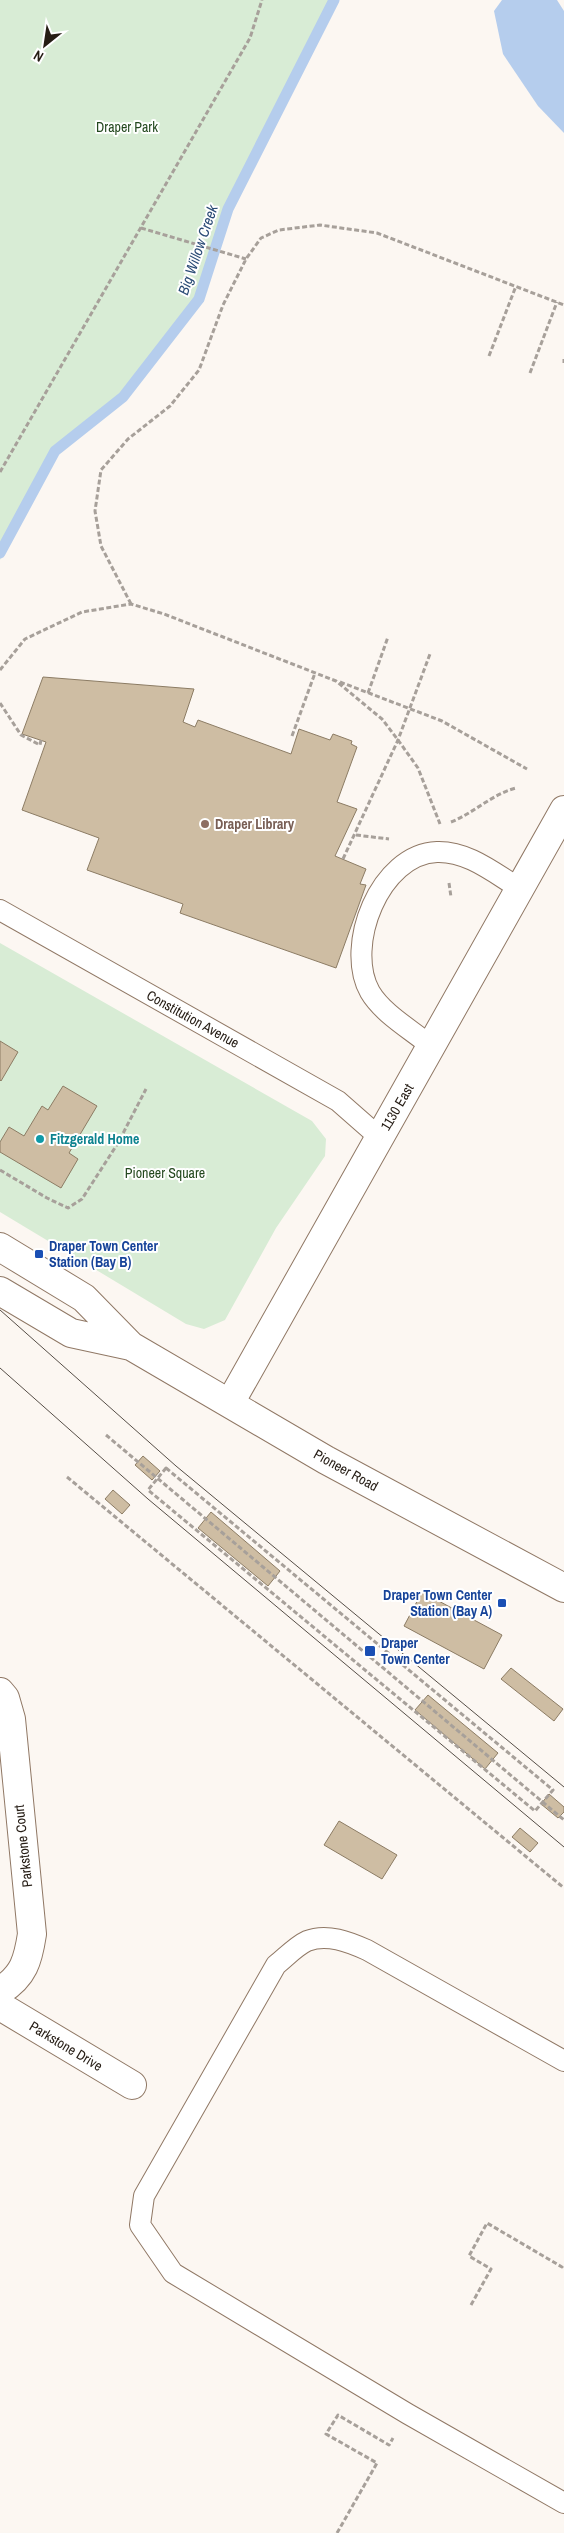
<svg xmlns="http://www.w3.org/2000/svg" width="564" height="2533" viewBox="0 0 564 2533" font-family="'Archivo Narrow',sans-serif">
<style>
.green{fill:#d8ecd5}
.water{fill:#b5cded}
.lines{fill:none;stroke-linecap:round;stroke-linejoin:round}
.stream{stroke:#b5cded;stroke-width:11}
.building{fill:#cebda3;stroke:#8c7c64}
.service-casing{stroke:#907865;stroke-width:22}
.minor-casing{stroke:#907865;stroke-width:30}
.tertiary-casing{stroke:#907865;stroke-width:30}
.path{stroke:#a7a09a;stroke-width:3;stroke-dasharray:5 2.5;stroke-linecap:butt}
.service{stroke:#fff;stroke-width:20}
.minor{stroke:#fff;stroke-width:28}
.tertiary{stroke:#fff;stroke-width:28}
.tram{stroke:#564e47;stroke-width:1}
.education-dot{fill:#8d6e63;stroke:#fff;stroke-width:2}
.culture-dot{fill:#0f9aa8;stroke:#fff;stroke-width:2}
.transit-dot{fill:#1a4fb4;stroke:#fff;stroke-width:2}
.labels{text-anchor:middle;stroke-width:4;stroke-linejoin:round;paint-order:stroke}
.park-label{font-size:14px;fill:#23481e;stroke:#fff}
.education-label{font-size:14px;font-weight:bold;fill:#785e54;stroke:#fff;text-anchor:start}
.street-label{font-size:14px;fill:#251c14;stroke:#fff}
.culture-label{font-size:14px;font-weight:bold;fill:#0d838f;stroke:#fff;text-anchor:start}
.transit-label{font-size:14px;font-weight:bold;fill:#164399;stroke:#fff;text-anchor:start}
.water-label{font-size:15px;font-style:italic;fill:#2b4c76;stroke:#fff}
</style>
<rect width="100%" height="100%" fill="#fcf7f2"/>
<path class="green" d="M0,0H334L228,209L199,299L123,397L55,451L0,560Z
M0,943L312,1121L326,1139L325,1156L276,1228L225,1320L204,1329L186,1324L0,1212Z"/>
<path class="water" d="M502,0H557L564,11V133L538,106L503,54L494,11Z"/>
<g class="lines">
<path class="stream" d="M0,553L55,451L123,397L199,299L228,209L334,0"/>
</g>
<path class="building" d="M43,677L194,689L183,722L195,727L198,720L291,754L299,729L330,740L333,734L352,741L351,744L357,747L337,802L357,809L335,856L366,869L360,884L366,885L336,968L180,913L183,904L87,870L99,838L22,810L46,742L22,734Z
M0,1041L18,1052L1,1081L0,1080Z
M63,1086L97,1106L69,1153L78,1159L61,1188L0,1152V1142L9,1127L24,1136L42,1106L48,1110Z
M143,1456L160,1471L152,1480L135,1465Z
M113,1490L130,1505L122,1514L105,1499Z
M211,1512L280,1571L268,1586L198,1528Z
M422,1592L502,1635L484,1669L404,1626Z
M511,1668L563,1709L554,1721L501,1679Z
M428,1695L498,1753L485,1769L415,1710Z
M549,1794L564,1807V1812L558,1818L541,1804Z
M339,1821L397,1855L382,1879L324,1845Z
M520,1828L538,1843L530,1852L512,1837Z"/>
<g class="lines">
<defs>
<path id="service" d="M0,910L338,1101L379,1137
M432,1047C412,1030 383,1014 370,992C344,946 380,854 437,852C468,851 494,873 519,888
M564,2061L367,1950C349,1942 327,1933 307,1941C296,1946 285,1958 276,1965L144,2196L140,2225L173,2273L408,2414L564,2503"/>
<path id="minor" d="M230,1403L564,810
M0,1692L5,1698L11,1719L32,1934C28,1960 24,1976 0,1991
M0,2006L132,2085"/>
<path id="tertiary" d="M0,1247L84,1298L131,1346L326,1460L564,1588
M0,1291L71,1333L131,1346"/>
</defs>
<use href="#service" class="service-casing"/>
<use href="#minor" class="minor-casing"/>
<use href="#tertiary" class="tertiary-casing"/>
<path class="path" d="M141,228L246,259
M489,356L516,286
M564,359V363
M530,373L557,302
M0,472L250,38L262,0
M131,604L101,546L95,511L101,470L128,439L170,406L199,370L223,305L246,259L261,238L279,230L320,225L377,233L564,305
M0,670L25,639L82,612L131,604L164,614L336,681L382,719L398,740L418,768L440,824
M340,682L442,721L527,769
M368,693L388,637
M0,703L21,735L40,745L41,740
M292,736L315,673
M451,822C474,813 492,794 516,788
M356,835L389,839
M343,859L398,740L430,654
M449,883L451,897
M0,1170L47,1198L68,1208L82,1199L118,1143L146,1089
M106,1435L564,1820
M166,1468L553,1790L535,1811L148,1490Z
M67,1477L564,1888
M471,2305L491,2269L469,2256L487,2223L562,2267L564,2264
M337,2533L377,2463L326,2434L338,2415L389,2445L393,2438"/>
<use href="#service" class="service"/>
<use href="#minor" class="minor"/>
<use href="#tertiary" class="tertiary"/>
<path class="tram" d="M0,1310L176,1466L564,1787
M0,1368L148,1499L564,1847"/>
</g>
<circle class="education-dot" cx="205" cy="824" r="5"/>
<circle class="culture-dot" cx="40" cy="1139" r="5"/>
<g class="transit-dot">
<rect x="34" y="1249" width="10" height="10" rx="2.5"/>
<rect x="497" y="1598" width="10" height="10" rx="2.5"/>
<rect x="364" y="1645" width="12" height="12" rx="2.5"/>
</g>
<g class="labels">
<g class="park-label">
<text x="127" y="132">Draper Park</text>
<text x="165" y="1178">Pioneer Square</text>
</g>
<g class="education-label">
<text x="215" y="829">Draper Library</text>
</g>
<g class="street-label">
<text transform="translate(193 1019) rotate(29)" y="5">Constitution Avenue</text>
<text transform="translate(397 1107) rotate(-60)" y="5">1130 East</text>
<text transform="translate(346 1470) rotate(29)" y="5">Pioneer Road</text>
<text transform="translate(23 1846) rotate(-96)" y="5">Parkstone Court</text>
<text transform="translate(66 2046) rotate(31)" y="5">Parkstone Drive</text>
</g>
<g class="culture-label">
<text x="50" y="1144">Fitzgerald Home</text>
</g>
<g class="transit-label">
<text x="49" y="1251">Draper Town Center<tspan x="49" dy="16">Station (Bay B)</tspan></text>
<text x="492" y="1600" text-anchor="end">Draper Town Center<tspan x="492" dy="16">Station (Bay A)</tspan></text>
<text x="381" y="1648">Draper<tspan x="381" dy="16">Town Center</tspan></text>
</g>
<g class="water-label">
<text transform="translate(198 250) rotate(-71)" y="5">Big Willow Creek</text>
</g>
</g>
<g transform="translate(45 45) rotate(210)" stroke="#ffffff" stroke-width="4" paint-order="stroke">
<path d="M0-4L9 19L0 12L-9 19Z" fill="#251c14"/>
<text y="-8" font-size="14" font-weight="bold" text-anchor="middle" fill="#251c14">N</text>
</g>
</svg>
